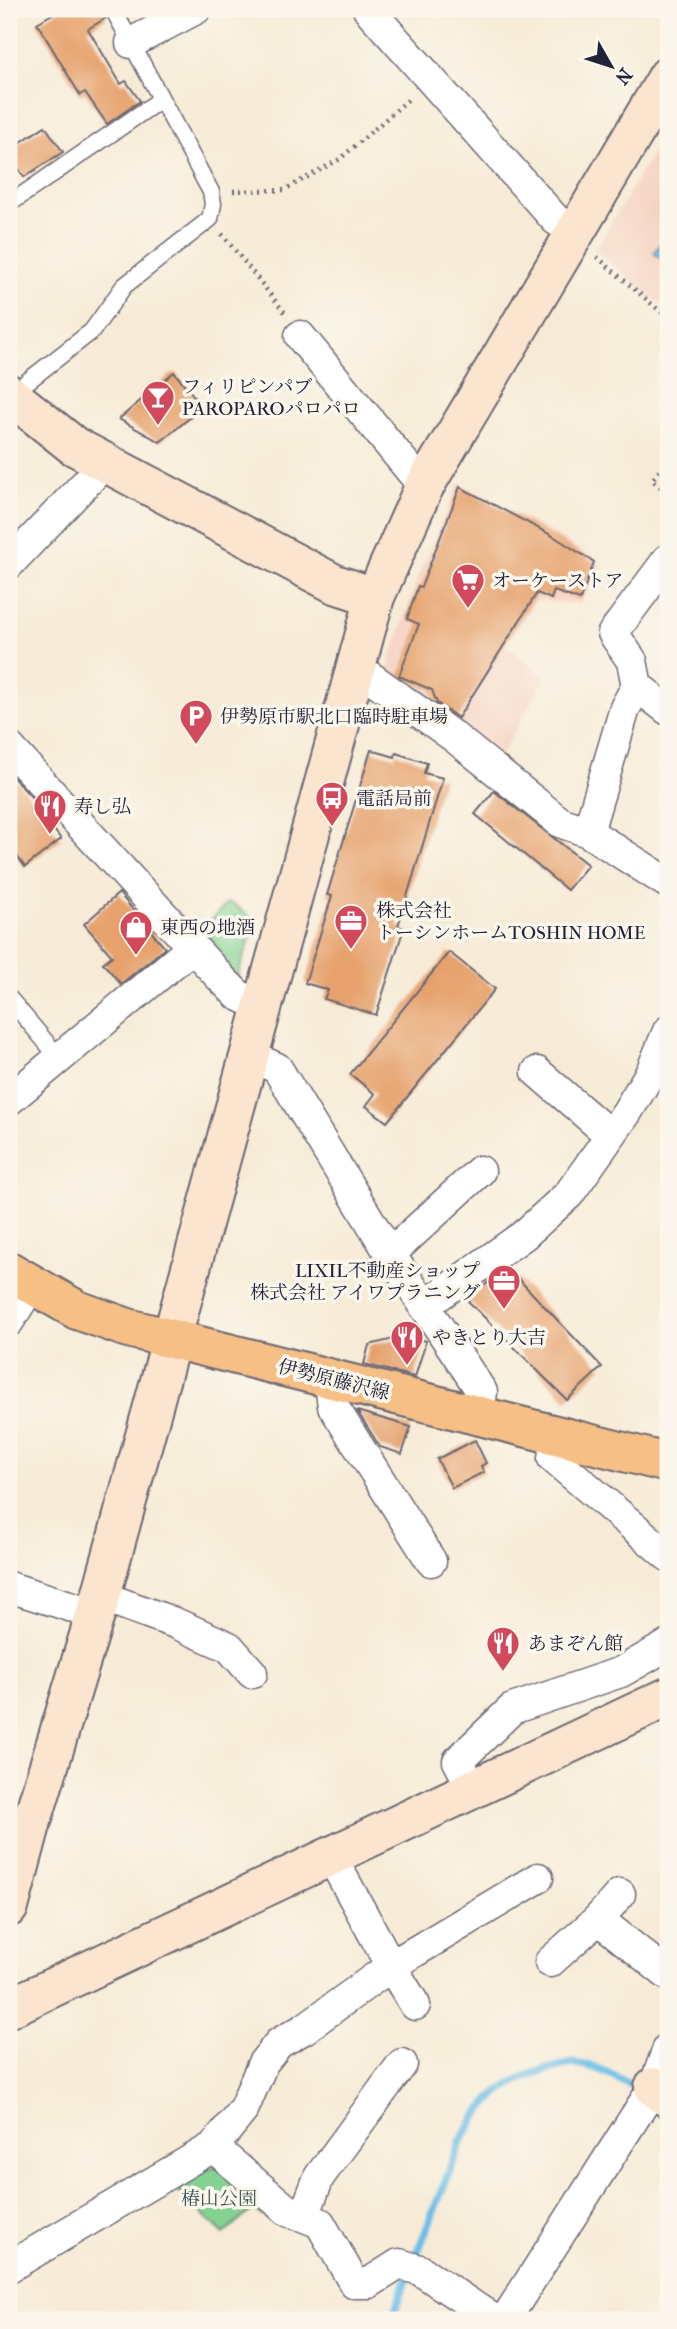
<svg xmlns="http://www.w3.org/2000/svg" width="677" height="2329" viewBox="0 0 677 2329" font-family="'IM FELL French Canon','Noto Serif JP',serif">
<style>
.built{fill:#f5d3c2}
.green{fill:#84d292;stroke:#537a66;stroke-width:2}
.water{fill:#6abee6;stroke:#467090;stroke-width:2}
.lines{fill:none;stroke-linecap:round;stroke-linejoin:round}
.stream{stroke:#6abee6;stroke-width:8}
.building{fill:#e6a16c}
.lane-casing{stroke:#6d6872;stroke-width:19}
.street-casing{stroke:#6d6872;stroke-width:33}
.secondary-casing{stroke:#6d6872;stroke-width:42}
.primary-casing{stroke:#6d6872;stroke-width:42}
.path{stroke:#6d6872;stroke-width:4.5;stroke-dasharray:2 5;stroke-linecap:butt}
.lane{stroke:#fff;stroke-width:16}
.street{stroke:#fff;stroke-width:30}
.secondary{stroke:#fbe5cf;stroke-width:38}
.primary{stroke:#f5bf86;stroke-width:38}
.labels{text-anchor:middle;stroke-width:7;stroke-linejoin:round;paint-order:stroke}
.poi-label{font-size:19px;fill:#22223b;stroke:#fbf7ec;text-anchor:start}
.street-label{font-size:19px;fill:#22223b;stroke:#fbf7ec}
.park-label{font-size:19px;fill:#3f5755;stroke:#fbf7ec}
</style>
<rect width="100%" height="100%" fill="#fbf7ec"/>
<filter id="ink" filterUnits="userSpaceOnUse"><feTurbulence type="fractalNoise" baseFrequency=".0143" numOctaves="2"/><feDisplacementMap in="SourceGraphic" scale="14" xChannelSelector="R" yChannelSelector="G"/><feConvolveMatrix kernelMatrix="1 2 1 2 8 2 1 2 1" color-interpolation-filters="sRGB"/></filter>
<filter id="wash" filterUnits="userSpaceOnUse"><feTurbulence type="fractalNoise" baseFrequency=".00686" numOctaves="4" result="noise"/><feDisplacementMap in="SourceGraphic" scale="28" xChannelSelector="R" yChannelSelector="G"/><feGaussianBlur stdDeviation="1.57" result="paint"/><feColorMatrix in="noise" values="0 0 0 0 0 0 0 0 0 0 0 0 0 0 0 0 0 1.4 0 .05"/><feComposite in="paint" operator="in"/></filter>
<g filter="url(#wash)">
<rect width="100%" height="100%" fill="#f7ebd7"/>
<path class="built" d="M668,127V311L595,250Z
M459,483L552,533L603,564L580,604L536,600L505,645L546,677L498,760L387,670L419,574Z"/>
<path class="green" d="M227,903L233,904L253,919L256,918L236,981L194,938Z
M217,2165L271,2211L263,2217L253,2209L224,2234L171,2184Z"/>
<path class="water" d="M668,233V264L654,253Z"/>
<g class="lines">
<path class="stream" d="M391,2320L462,2139C485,2099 509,2077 554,2068C560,2066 569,2063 575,2064C596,2065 614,2076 631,2085"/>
</g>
<g id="blocks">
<path class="building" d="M61,9H103L106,18L88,29L121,84L126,81L140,101L107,124L85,92L80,95L37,23Z
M45,126L63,152L24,177L9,154V150Z
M174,372L203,407L160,442L119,419Z
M460,487L553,536L594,562L580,600L554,591L551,599L537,593L458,718L437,703L432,690L399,676L419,624L407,619L418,586L421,587Z
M371,750L395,757L396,753L427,763L424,773L443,778L398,926L404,928L376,1015L324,999L328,990L305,983L332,896L327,895Z
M9,773L51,818L47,821L61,839L25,867L9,845Z
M494,791L588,865L567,890L475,814Z
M119,893L165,948L121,984L103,963L112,956L84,924Z
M449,952L495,989L387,1122L366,1106L375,1094L350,1074Z
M509,1269L602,1367L567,1400L468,1301L479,1289Z
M406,1336L426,1341L415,1377L364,1364L369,1345Z
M357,1411L411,1427L402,1454L380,1447Z
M475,1440L486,1463L481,1466L484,1472L452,1488L437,1459Z"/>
</g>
</g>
<g filter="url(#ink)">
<use href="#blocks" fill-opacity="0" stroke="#6d6872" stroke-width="2"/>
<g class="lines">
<defs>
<path id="lane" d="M9,204L160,100
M10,395L92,331L124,286L210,219L213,204L211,192L113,9
M9,998L60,1059"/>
<path id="street" d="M368,9L556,220L575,231
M131,43L196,9
M300,336L424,487
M9,564L104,464
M355,666L454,737L560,822L588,832L668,883
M637,686L632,661L613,633L668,559
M9,747L220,977L238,995L261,1006
M588,832L625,708L637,686L668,710
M247,1055L277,1068L390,1254L482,1392L479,1416
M537,1072L610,1135
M9,1100L193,947
M390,1254L480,1171
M424,1306L524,1235L569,1194L627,1112L651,1072L668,1031
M9,1321L31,1286
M329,1377L333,1406L431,1561
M559,1436L553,1458L668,1556
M9,1587L95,1614
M101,1596L175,1623L229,1647L252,1673
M473,1789L458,1761L512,1709L621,1672L668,1645
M332,1858L391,1966L415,2005
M598,1919L620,1894
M550,1962L598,1919L668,1975
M213,2147L287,2210L320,2223L354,2283H369L399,2264L420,2270L494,2320
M304,2216L319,2177L402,2064
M9,2267L213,2147L243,2110L263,2063L279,2043L304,2029L391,1966L538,1878
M505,2320L654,2087L668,2048"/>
<path id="secondary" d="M9,394L74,446L335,584L375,597
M9,1907L32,1821L101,1596L375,597L424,487L668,76
M9,2008L668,1697
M654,2087L668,2098"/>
<path id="primary" d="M9,1271L77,1310L128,1328L668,1463"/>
</defs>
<use href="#lane" class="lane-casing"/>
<use href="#street" class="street-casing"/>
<use href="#secondary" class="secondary-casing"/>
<use href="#primary" class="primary-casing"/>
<path class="path" d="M233,191L284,190L340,159L410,98
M222,234L286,314
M597,257L668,318
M668,460L652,480L668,493"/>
<use href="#lane" class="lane"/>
<use href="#street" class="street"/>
<use href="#secondary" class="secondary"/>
<use href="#primary" class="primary"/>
</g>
</g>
<defs>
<symbol id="bar-pin" viewBox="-11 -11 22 30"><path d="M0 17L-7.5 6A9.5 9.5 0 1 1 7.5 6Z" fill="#d1495b" stroke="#fbf7ec"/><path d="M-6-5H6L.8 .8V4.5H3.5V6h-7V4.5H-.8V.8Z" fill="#fff"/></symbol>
<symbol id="supermarket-pin" viewBox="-11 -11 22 30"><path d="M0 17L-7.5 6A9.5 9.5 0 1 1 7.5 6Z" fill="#d1495b" stroke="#fbf7ec"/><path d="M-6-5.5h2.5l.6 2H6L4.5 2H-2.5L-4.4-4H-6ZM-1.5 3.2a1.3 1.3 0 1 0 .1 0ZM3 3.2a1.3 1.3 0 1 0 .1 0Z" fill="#fff"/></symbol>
<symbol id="parking-pin" viewBox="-11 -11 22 30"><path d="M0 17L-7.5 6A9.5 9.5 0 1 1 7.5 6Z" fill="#d1495b" stroke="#fbf7ec"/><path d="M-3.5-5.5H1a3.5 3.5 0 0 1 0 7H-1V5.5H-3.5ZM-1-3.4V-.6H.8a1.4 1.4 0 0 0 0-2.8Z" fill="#fff"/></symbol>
<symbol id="bus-pin" viewBox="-11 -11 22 30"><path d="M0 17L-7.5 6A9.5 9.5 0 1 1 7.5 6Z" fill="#d1495b" stroke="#fbf7ec"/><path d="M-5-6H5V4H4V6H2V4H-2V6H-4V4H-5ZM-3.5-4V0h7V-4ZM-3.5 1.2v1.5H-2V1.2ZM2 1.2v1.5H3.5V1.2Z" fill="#fff"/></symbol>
<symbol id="restaurant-pin" viewBox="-11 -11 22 30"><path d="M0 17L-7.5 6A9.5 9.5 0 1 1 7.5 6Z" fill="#d1495b" stroke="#fbf7ec"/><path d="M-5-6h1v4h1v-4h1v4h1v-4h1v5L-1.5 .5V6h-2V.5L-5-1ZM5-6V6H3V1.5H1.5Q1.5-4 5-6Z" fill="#fff"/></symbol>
<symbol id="office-pin" viewBox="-11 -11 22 30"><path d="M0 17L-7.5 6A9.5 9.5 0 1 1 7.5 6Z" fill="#d1495b" stroke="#fbf7ec"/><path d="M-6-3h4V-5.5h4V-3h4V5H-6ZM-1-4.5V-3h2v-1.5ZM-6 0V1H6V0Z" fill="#fff"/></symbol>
<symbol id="shop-pin" viewBox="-11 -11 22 30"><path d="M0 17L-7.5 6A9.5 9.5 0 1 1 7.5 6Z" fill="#d1495b" stroke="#fbf7ec"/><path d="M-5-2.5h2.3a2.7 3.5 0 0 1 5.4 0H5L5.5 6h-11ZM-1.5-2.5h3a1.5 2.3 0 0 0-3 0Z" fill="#fff"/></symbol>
</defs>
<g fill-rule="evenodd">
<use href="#bar-pin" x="139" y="378" width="38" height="52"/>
<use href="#supermarket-pin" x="449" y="561" width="38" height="52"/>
<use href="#parking-pin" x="177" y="697" width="38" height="52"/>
<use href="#bus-pin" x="313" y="779" width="38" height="52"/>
<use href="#restaurant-pin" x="31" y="787" width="38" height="52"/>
<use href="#office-pin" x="332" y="902" width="38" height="52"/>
<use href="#shop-pin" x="117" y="908" width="38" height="52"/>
<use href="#office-pin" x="485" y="1262" width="38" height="52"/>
<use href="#restaurant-pin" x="388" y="1318" width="38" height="52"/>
<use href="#restaurant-pin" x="484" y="1624" width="38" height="52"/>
</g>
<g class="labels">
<g class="poi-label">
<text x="182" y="393">フィリピンパブ<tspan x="182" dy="22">PAROPAROパロパロ</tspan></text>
<text x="492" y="587">オーケーストア</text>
<text x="220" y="723">伊勢原市駅北口臨時駐車場</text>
<text x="356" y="805">電話局前</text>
<text x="74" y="813">寿し弘</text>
<text x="376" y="917">株式会社<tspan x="376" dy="22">トーシンホームTOSHIN HOME</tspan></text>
<text x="160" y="934">東西の地酒</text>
<text x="480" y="1277" text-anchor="end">LIXIL不動産ショップ<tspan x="480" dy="22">株式会社 アイワプラニング</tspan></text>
<text x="432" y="1344">やきとり大吉</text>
<text x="528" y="1650">あまぞん館</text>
</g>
<g class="street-label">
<text transform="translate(334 1379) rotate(14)" y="7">伊勢原藤沢線</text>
</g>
<g class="park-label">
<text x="219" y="2205">椿山公園</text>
</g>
</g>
<rect width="677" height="2329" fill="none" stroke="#fbf7ec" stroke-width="35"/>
<g transform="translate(611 66) rotate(129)" stroke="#fbf7ec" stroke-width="5" paint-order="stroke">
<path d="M0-5L12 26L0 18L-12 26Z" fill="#22223b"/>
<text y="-10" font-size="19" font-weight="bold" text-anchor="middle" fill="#22223b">N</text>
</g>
</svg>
